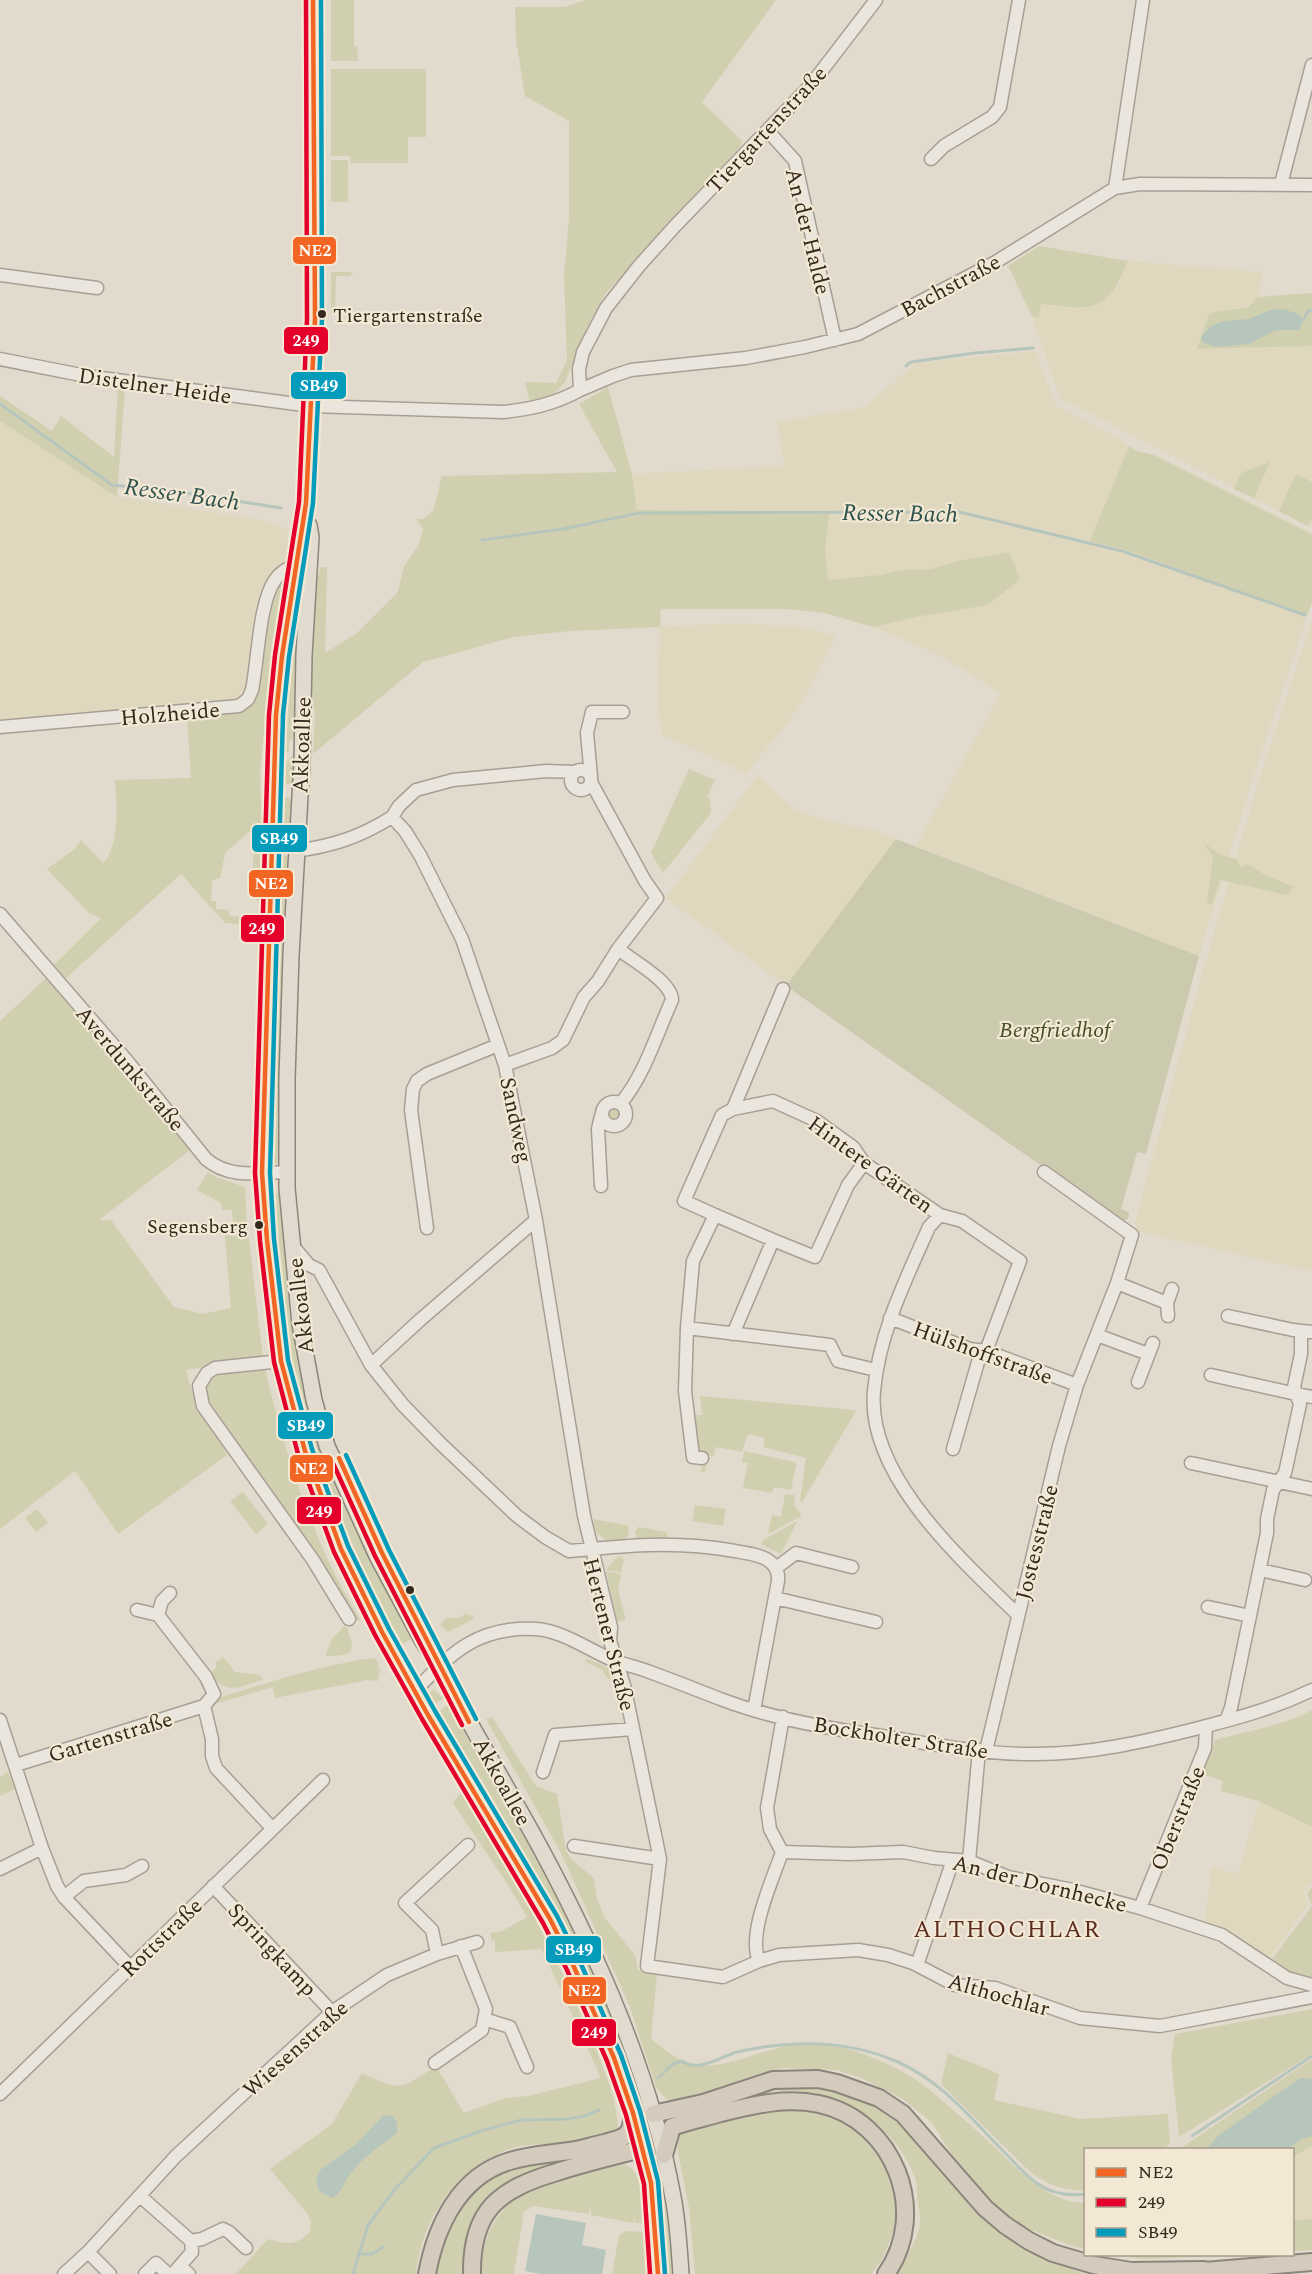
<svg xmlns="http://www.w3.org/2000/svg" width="1312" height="2274" viewBox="0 0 1312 2274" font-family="Spectral,serif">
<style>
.farmland{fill:#e0d8be}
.green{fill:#d0d0b0}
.cemetery{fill:#cbcaaf}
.water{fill:#b7c6bd}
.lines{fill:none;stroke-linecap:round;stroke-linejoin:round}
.stream{stroke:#b7c6bd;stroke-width:3}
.minor-casing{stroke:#a79f95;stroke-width:15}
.major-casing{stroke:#8c857c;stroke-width:18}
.highway-casing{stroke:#8c857c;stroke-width:20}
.minor{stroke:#eae5dd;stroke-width:12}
.major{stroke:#e1dbcf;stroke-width:15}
.highway{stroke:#d4cbbd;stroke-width:16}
.bus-1-casing{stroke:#f2e8d3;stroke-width:9}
.bus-2-casing{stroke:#f2e8d3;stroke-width:9}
.bus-3-casing{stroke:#f2e8d3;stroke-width:9}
.bus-1{stroke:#f26522;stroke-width:4.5}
.bus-2{stroke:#e4002b;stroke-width:4.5}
.bus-3{stroke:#059cbc;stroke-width:4.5}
.bus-dot{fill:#34281f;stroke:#f2e8d3;stroke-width:2}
.labels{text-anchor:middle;stroke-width:4.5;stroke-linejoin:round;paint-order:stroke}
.bus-label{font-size:20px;fill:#34281f;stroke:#f2e8d3;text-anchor:start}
.street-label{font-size:22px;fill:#34281f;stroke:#f2e8d3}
.park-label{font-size:22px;font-style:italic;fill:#454e27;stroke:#f2e8d3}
.water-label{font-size:24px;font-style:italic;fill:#2f524f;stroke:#f2e8d3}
.neighbourhood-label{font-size:24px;letter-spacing:1.5px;fill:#5c2d22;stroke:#f2e8d3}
.line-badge{stroke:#f2e8d3;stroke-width:2}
.badge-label{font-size:16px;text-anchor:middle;font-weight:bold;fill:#fff}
</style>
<rect width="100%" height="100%" fill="#e2dacc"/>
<path class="farmland" d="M1128,261L1263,272L1258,297L1248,306L1209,313L1197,349L1312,346V528L1060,398L1032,316L1036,317L1041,304L1069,308L1119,284Z
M1035,351L1056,405L1122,440L1129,446L1090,541L1127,550L1307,616L1251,784L1199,956L916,846L1001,693L943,657L873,627L921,616L1009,552L957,561L931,569L900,570L880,575L828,580L825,548L830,511L637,510L632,474L784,466L777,422L866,407L915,363Z
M0,421L117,497L268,521L288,530L287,561L278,568L248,687L240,701L0,722Z
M1312,620V1271L1140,1232L1137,1230L1135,1223L1203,970L1259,780Z
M740,623L798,627L836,635L810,688L789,722L746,773L662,735L657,704L660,627Z
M758,775L784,801L797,810L826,821L875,830L896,839L786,986L666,898Z
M1259,1801L1312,1827V1883L1303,1891L1308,1904L1268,1961L1205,1925L1211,1867L1238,1874Z
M1312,2146V2219L1293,2220L1292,2157Z"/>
<path class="green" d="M331,0H354V46H357L358,61H331Z
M585,0H776L702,102L742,141L740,147L606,293L587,327L565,382L552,396L530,402L525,382L556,383L567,360L564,277L569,218V121L525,96L516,40L515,7H565Z
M331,69H426V137H408V163H351L350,156H331Z
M331,160H348V202H331Z
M1039,246L1128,261C1107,314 1093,310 1041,304L1039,316L1036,318L1032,316L1008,266Z
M331,272H353L350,276H336L335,315H331Z
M1312,293V346L1197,349L1209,313L1248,307L1258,297Z
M118,386L125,387L117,497L0,421V396L52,431L61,416L114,457Z
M608,387L632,474L637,510L830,511L825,548L828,580L880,575L900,570L931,569L957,561L1009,552L1020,579L988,605L921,616L873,627L825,613L787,609H661L660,627L570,631L514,637L423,662L313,754L315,717L311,679L317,579L321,567H327L325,653L357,633L398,592L404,566L418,546L423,530L417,519H423L433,511L442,476L617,472L579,404Z
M1129,446L1137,451L1154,455L1312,534V602L1307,616L1127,550L1090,541Z
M1270,462L1254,498L1234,489L1241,473Z
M1296,474L1312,482V518L1308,526L1279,511Z
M285,578L287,579L266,709L260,773L262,832L254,840L249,832L225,853L220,878L212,880L211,901H216V909L229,910V916L255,918L256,922L252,925L225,923L181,874L66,978L54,965L101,918L90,914L47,869L76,848L81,840L103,863C120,846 117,803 115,780L191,778L187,718L246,710L253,702L257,691L273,596L281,580Z
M301,578L298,733L289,742V751L278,760L281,693Z
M296,753V789L290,784L280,785L276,778L286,770V762Z
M689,769L715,780L707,797L710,799L711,813L663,873L651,853Z
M287,797L291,800L290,831L285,835L279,828L280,804Z
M1202,841L1220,855L1237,859L1240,867L1248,864L1265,875L1294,887L1286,895L1220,880L1213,903L1207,904L1213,856Z
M262,846L259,903L252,895L253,857L255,852Z
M284,854L289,858L280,1161L276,1164L269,1161L277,862Z
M46,978L110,1049L190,1150L99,1220H111L174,1307L203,1314L231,1308L224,1225L233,1224L232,1210H222L221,1203L197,1190L208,1172L218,1178L245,1187L247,1223L263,1358L186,1370L191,1389L227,1455L118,1534L75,1471L0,1529V1021Z
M605 1113a8 8 0 1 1 16 0a8 8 0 1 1-16 0Z
M270,1193H283L305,1375L416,1637L400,1645C349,1549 305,1455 286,1347C276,1297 274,1244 270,1193Z
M265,1369C280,1433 299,1496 326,1556C336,1578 349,1600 361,1621L351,1618L209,1405L205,1385L216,1374Z
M700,1396L855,1410L856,1411L802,1502L800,1500L806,1458L763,1447L765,1438L748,1434L742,1452L716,1447L714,1456H709L705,1472H701L704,1457L696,1454L692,1415H702Z
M744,1451L795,1462L796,1464L791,1490L774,1487L772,1493L743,1488L748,1463L742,1462Z
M243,1492L268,1524L256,1534L230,1501Z
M785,1494L794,1495L795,1507L801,1514L800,1517L768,1534L772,1515L781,1517Z
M695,1505L726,1509L723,1526L692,1521Z
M37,1509L48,1523L36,1532L25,1518Z
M594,1519L629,1526L628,1536C616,1550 590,1536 594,1519Z
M797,1521L781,1554L761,1544L762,1541Z
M638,1527L667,1532V1537L637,1539L635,1532Z
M621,1556L624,1560L621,1572L606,1570L615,1559Z
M606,1571L621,1574L618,1590L626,1620L617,1622Z
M466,1613L470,1616L472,1614L474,1619L448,1632L440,1625L446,1618H459Z
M345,1625C358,1652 354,1656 325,1656L332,1639Z
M223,1657L235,1672L259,1675L264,1679C241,1686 226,1697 210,1673L217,1667L215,1663Z
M373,1658L377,1660L380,1671L378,1681L368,1680L275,1698L273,1687L211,1705L214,1700L221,1697C270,1682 321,1665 373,1658Z
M586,1658C598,1664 613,1666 616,1680L607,1678L602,1670L586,1662Z
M433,1690L444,1698L431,1707L427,1694Z
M448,1704C495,1788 547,1868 587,1955C634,2055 665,2164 673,2274H664L624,2064L610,2027L568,1932L551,1902L516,1851L435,1715Z
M1312,1710V1827L1259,1801L1220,1791L1223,1781L1202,1774L1215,1740C1245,1732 1285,1725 1312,1710Z
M492,1717L536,1786L557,1794L566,1851L572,1860L594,1878L597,1899L605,1918L635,1955L638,1970L657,1974L651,2039C664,2049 677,2060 693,2065C716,2071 762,2051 786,2046C813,2040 846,2046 871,2057C891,2065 913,2076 930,2090C949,2106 967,2122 985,2138C1012,2163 1045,2203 1085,2203V2249L1069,2245L1024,2227L990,2201L953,2157L932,2123L903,2099L861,2078L837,2070L783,2068L746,2078L691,2098L673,2101L666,2099L656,2087L630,2007L562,1855L486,1719Z
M8,1772L15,1789L0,1796V1777Z
M461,1793C510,1869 553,1947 588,2031C601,2062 616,2093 618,2127L614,2134C597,2136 581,2141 564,2143C545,2146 529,2142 510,2149C456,2168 422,2218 416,2274H236L268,2239C289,2244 293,2247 310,2232L311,2222L307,2213L270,2169L332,2124L362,2073C401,2092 400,2090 436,2066L464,2113L505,2098L528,2096L601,2078L542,1949L495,1952V1940L491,1941V1933L502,1931L527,1917L508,1885L453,1803Z
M1312,1887V1980L1284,1972L1270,1962L1312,1906L1307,1893Z
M1312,2009V2054L1179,2137L1171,2058L1175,2034Z
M948,2053L999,2074L994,2100L1081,2119L1168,2114L1170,2144L1162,2149L1086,2150L1085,2190C1061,2191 1045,2184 1026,2168L941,2084Z
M1312,2059V2146L1293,2157L1292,2150H1178Z
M779,2084L849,2089L902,2119L934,2156L954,2186L997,2231L1028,2250L1084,2274H897C906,2258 916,2243 920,2225C921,2216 918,2206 917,2198C917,2190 917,2182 914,2175C895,2127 845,2094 793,2091C760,2089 711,2109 678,2118Z
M803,2107L853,2124L886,2159L898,2204L893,2233L882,2260L871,2274H695L689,2208L678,2152V2137L683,2131L768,2109Z
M616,2145L513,2183L467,2243L463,2274H433L448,2221L485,2179L507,2168Z
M621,2159L622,2163C645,2172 642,2200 645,2221L642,2223H635L634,2211V2223L591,2215V2204L589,2214L533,2206L524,2212L514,2274H481C483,2187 553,2180 621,2159Z
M1312,2219V2250L1293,2251V2220Z
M625,2231L643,2232L646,2234V2274H612L619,2236Z
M1113,2255V2254L1242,2255L1144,2259Z"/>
<path class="cemetery" d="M896,839L1199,956L1146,1154L1137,1152L1121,1209L1129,1212L1128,1219L1121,1222L786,986Z"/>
<path class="water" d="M1283,309L1299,314L1303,320L1300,330H1276L1249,344L1216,347L1203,342L1201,337L1211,326L1224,321L1249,319L1270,310Z
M1300,2078L1312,2079V2136L1302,2139L1287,2149H1200L1207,2148L1219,2135Z
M384,2115L392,2116L397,2122V2133C380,2146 361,2158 349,2176C343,2184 342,2193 332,2198L319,2191L316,2181L320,2170L356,2144Z
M536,2214L586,2223L582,2245L606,2250L602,2274H541L525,2271Z"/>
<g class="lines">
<path class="stream" d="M1303,320L1308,311L1312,310
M906,366L911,362L975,353L1033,348
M0,404L112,485L180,492L281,508
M482,540L563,529L639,513L936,512L951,510L1122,551L1305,615
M658,2078L673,2064L682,2061C698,2073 720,2057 737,2052C792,2040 845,2039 898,2062C942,2081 975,2123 1008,2156C1017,2165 1027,2177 1038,2184C1052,2194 1069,2196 1086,2194
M1192,2136L1312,2056
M358,2254H372L383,2247
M353,2274L368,2225L395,2189L434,2148L481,2131L521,2120L568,2119L585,2116L599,2110"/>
<defs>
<path id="minor" d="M768,131L795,161L835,340
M931,159L944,146L992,117L1000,107L1019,0
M1281,184L1312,65
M1115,188L1143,0
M0,275L97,288
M0,359L86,376L311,406L503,412C531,409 555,404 580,390L579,369L583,352L606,308L639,266L675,226L810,86L876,0
M580,390L613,376L631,370L746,358L805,347L858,334L994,263L1115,188L1140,184L1312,185
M0,727L239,706L248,699L252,690C258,661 259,602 275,580C279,574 283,571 289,568H305
M571 780a10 10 0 1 1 20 0a10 10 0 1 1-20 0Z
M591,777L587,733L592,712H623
M591,782L645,881L657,898L618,949
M392,817L399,806L416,790L453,780L546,771L575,772
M295,851C333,846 360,837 392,817L405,831L420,855L462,939L505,1065L536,1220L584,1516L592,1549C644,1544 683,1542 735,1551C744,1553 757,1554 766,1559C775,1564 779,1571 778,1581L754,1710
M0,914L128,1062L206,1159C229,1179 259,1173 287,1172
M783,989L733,1109L773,1101L817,1121L853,1147L864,1163L940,1215L962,1221L1020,1261L986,1351L978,1362L953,1449
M505,1065L552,1048L563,1040L584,997L598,981L618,949C632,960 672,982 672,1000C657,1033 644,1076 621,1103
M602 1114a12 12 0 1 1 24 0a12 12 0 1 1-24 0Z
M601,1186L598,1129L601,1116
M715,1215L773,1240
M940,1215L929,1227C906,1279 879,1333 874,1391C866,1476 963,1561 1018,1615
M427,1228L411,1110L413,1089L417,1081L427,1074L498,1045
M293,1246L309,1265L319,1270L371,1365L403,1405L440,1443L517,1516L545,1537L569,1551L592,1549L611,1627L610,1641L624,1685L660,1859L647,1966L723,1977L759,1961L779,1955L858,1950L888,1955L913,1963L955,1985L995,1988L1080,2018L1160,2026L1312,1997
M1117,1283L1167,1303L1168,1316
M1167,1303L1172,1289
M1228,1316L1293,1330L1312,1332
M890,1318L970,1349L986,1351L1077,1385
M687,1328L693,1261L715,1215L684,1201L722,1115L733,1109
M1301,1331V1354L1294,1387L1296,1394L1312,1397
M733,1334L773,1240L815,1257L848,1185L864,1163
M1097,1335L1148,1354
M281,1361L215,1368L207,1373L199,1386L203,1406L313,1560L349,1619
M371,1365L420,1320L536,1220
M1211,1375L1296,1394L1300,1404L1285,1473L1273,1490L1267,1519V1533L1231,1708L1226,1721
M1138,1382L1153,1343
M702,1458L693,1457L685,1391L687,1328L830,1345L838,1361L876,1370
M1191,1463L1312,1489
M776,1568L796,1553L852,1567
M1260,1570L1305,1580
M775,1598L876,1622
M1208,1607L1250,1616
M137,1610L158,1615
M415,1691C452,1652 478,1626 536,1629C564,1631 590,1651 615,1661C626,1665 637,1667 647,1671C672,1680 697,1690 723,1700C771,1718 824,1728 875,1735C928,1743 982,1755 1036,1754C1090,1754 1143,1742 1195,1729C1237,1718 1273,1709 1312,1690
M204,1706L212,1739V1756L216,1768L272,1828
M783,1717L767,1808L770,1829L782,1852L850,1854L903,1852L934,1858L969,1861L1008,1877L1073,1890L1140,1908L1222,1935L1287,1978L1312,1985
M0,1720L42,1848L57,1886L64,1897L130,1967
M986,1751L1059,1446L1077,1385L1117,1283L1132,1235L1044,1172
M16,1765L204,1706L214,1694L206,1677L158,1615L162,1601L170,1593
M543,1772L555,1735L633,1729
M574,1846L660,1859
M969,1861L979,1750
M0,1869L42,1848
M213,1886L332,2012
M64,1897L84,1881L126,1875L142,1866
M1140,1908L1205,1748L1206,1726
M437,1954L432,1930L405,1903L468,1845
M759,1961C747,1934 773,1879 782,1852
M917,1965L953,1860
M484,2019L510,2027L527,2067
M435,2063L482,2030L486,2009L461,1946
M0,2094L323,1780
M140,2196L191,2241L192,2252L173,2274
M191,2241L202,2239L223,2229L229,2232L246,2248
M88,2252L110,2274
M180,2266L189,2274
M64,2274L88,2252L176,2156L332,2012L387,1975L437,1954L477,1942
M145,2274L156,2263L168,2274"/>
<path id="major" d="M313,0L315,319L310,425L306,503L282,656L276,715L262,1173L267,1240L281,1361L305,1451L341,1549L382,1632L428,1715L550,1919L574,1967L614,2058L633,2113L651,2183L656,2229L658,2274
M309,525L311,537L304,655L302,761L291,955L287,1079V1188L300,1324L314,1400L327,1446L377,1556L422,1640L439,1666C471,1728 508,1788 541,1849C599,1957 651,2075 673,2197C678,2222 679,2248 681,2274"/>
<path id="highway" d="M653,2114L703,2103L773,2080L818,2079L837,2083L879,2098L903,2114L985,2208L1005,2225L1029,2241L1053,2253L1094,2265L1131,2271L1204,2270
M664,2155L672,2127C688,2121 704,2118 721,2113C754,2105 785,2097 819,2104C894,2120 930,2212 886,2274
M1193,2272L1312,2262
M427,2274C436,2226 459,2176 510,2161C529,2155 549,2154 569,2151C581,2150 593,2145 605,2143C613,2140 625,2139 629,2131C632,2126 632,2118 633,2113
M472,2274C471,2209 500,2189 557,2172C585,2163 614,2156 642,2149"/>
</defs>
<use href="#minor" class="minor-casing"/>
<use href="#major" class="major-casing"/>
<use href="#highway" class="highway-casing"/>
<use href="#minor" class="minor"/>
<use href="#major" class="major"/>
<use href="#highway" class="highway"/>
<defs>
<path id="bus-1" d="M313,0L315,319L306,503L282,656L276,715L262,1173L267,1240L281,1361L305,1451L341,1549L382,1632L428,1715L550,1919L574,1967L614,2058L633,2113L651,2183L658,2274
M339,1458L382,1553L469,1722"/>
<path id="bus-2" d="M306,0L307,319L299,502L275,655L269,715L255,1173L260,1241L274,1362L298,1454L334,1552L375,1635L422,1719L543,1923L567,1970L607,2061L626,2115L644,2184L650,2274
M332,1461L375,1556L462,1725"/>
<path id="bus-3" d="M321,0L322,319L313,503L289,657L283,715L270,1173L274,1239L288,1360L312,1449L348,1546L389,1629L435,1711L557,1916L581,1964L621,2055L640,2111L658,2181L665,2274
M346,1455L389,1550L476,1719"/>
</defs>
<use href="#bus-1" class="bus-1-casing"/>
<use href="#bus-2" class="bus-2-casing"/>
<use href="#bus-3" class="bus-3-casing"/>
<use href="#bus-1" class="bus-1"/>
<use href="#bus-2" class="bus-2"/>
<use href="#bus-3" class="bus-3"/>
</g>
<g class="bus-dot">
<circle cx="322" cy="314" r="5"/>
<circle cx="259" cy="1225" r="5"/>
<circle cx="410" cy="1590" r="5"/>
</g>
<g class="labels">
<g class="bus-label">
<text x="333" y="322">Tiergartenstraße</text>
<text x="248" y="1233" text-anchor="end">Segensberg</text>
</g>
<g class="street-label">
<text transform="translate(766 129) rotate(-47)" y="8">Tiergartenstraße</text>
<text transform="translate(809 231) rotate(76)" y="8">An der Halde</text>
<text transform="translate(950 285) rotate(-28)" y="8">Bachstraße</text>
<text transform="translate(155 385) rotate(8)" y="8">Distelner Heide</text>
<text transform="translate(170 713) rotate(-5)" y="8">Holzheide</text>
<text transform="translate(301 745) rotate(-88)" y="8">Akkoallee</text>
<text transform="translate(131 1068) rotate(50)" y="8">Averdunkstraße</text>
<text transform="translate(517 1120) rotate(78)" y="8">Sandweg</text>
<text transform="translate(871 1164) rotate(36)" y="8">Hintere Gärten</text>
<text transform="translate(300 1306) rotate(-97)" y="8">Akkoallee</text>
<text transform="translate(983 1352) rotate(20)" y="8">Hülshoffstraße</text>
<text transform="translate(1036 1542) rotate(-76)" y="8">Jostesstraße</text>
<text transform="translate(610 1634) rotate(76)" y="8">Hertener Straße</text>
<text transform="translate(110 1736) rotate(-17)" y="8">Gartenstraße</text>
<text transform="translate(901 1737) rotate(9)" y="8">Bockholter Straße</text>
<text transform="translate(503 1781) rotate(61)" y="8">Akkoallee</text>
<text transform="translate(1177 1818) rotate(-68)" y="8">Oberstraße</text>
<text transform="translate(1040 1883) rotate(14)" y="8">An der Dornhecke</text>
<text transform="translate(161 1937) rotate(-44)" y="8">Rottstraße</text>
<text transform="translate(273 1949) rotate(47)" y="8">Springkamp</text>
<text transform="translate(999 1994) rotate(16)" y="8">Althochlar</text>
<text transform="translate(295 2048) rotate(-42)" y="8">Wiesenstraße</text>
</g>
<g class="park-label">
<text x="1055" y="1037">Bergfriedhof</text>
</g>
<g class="water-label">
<text transform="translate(182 494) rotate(8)" y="8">Resser Bach</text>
<text transform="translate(900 513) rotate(1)" y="8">Resser Bach</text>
</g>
<g class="neighbourhood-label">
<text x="1007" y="1937">ALTHOCHLAR</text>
</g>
</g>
<g class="line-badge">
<rect x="292" y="236" width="45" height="29" rx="6" fill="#f26522"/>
<rect x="283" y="326" width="46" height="29" rx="6" fill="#e4002b"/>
<rect x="290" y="371" width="57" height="29" rx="6" fill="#059cbc"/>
<rect x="251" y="824" width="57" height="29" rx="6" fill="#059cbc"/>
<rect x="248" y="869" width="46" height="29" rx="6" fill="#f26522"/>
<rect x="240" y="914" width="45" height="29" rx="6" fill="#e4002b"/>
<rect x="277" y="1411" width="57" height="29" rx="6" fill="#059cbc"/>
<rect x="289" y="1454" width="45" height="29" rx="6" fill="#f26522"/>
<rect x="296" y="1496" width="46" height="29" rx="6" fill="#e4002b"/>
<rect x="545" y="1935" width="57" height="29" rx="6" fill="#059cbc"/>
<rect x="562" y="1976" width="45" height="29" rx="6" fill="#f26522"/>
<rect x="571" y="2018" width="46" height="29" rx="6" fill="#e4002b"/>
</g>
<g class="badge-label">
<text x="315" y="256">NE2</text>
<text x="306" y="346">249</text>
<text x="319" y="391">SB49</text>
<text x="279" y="844">SB49</text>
<text x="271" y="889">NE2</text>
<text x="262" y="934">249</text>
<text x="306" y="1431">SB49</text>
<text x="311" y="1474">NE2</text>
<text x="319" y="1517">249</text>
<text x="574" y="1955">SB49</text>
<text x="584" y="1996">NE2</text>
<text x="594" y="2038">249</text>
</g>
<rect x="1084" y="2148" width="210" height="108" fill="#f2e8d3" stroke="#a69b8b" stroke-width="1.5"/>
<rect x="1096" y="2168" width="30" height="9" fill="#f26522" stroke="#a69b8b" stroke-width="1.5"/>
<text x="1138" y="2178" font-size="18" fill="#34281f">NE2</text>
<rect x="1096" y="2198" width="30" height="9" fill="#e4002b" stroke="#a69b8b" stroke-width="1.5"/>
<text x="1138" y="2208" font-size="18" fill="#34281f">249</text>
<rect x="1096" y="2228" width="30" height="9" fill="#059cbc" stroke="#a69b8b" stroke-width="1.5"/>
<text x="1138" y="2238" font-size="18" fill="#34281f">SB49</text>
</svg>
